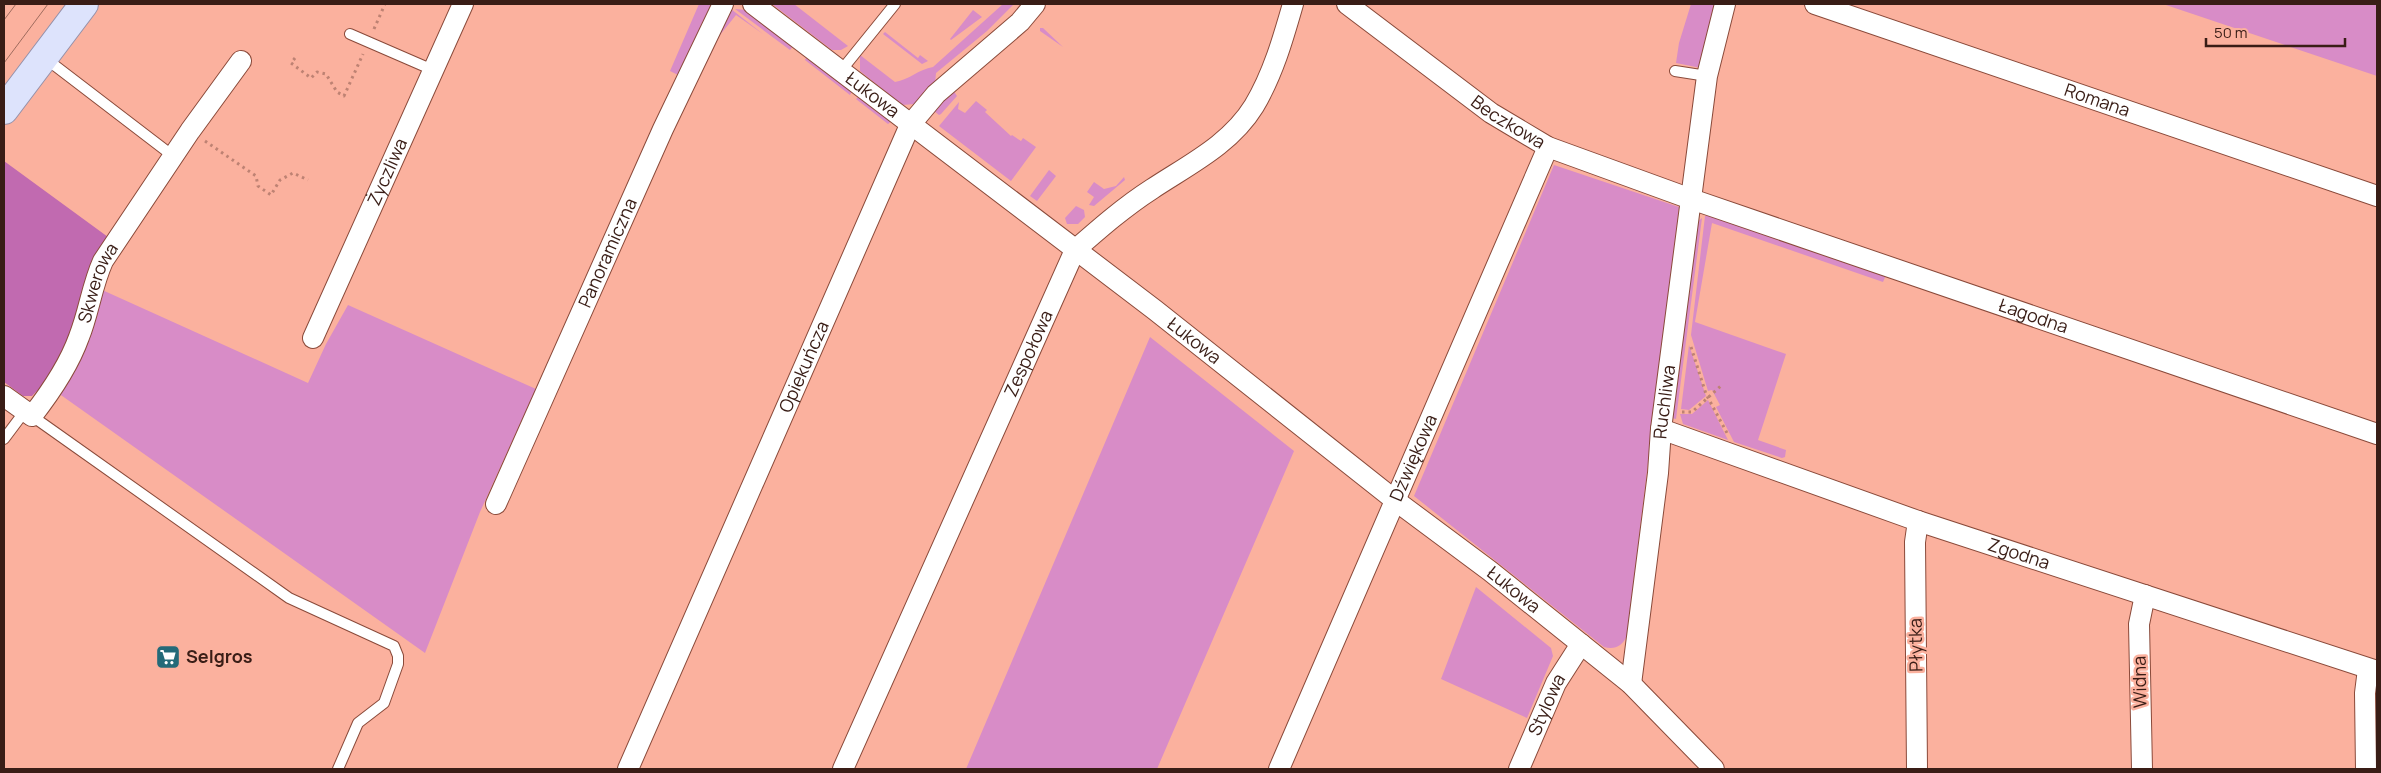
<svg xmlns="http://www.w3.org/2000/svg" width="2381" height="773" viewBox="0 0 2381 773" font-family="Manrope,sans-serif">
<style>
.green{fill:#d88cc7}
.forest{fill:#c16ab0}
.lines{fill:none;stroke-linecap:round;stroke-linejoin:round}
.service-casing{stroke:#8a4a3a;stroke-width:12}
.minor-casing{stroke:#8a4a3a;stroke-width:22}
.primary-casing{stroke:#9591aa;stroke-width:30}
.path{stroke:#be8273;stroke-width:3;stroke-dasharray:2.5 4;stroke-linecap:butt}
.service{stroke:#fff;stroke-width:10}
.minor{stroke:#fff;stroke-width:20}
.primary{stroke:#dde3fc;stroke-width:28}
.tram{stroke:#a06c5e;stroke-width:1}
.labels{text-anchor:middle;stroke-width:5;stroke-linejoin:round;paint-order:stroke}
.street-label{font-size:18px;fill:#391d16;stroke:#fbb19e}
.poi-label{font-size:18px;font-weight:bold;fill:#391d16;stroke:#fbb19e;text-anchor:start}
</style>
<rect width="100%" height="100%" fill="#fbb19e"/>
<path class="green" d="M699,4H717L678,75L670,71Z
M772,4H794L848,46L841,50H832Z
M1003,4H1014L987,31L936,73L935,84L915,104L902,105L860,71V55L895,82C909,80 919,69 933,67Z
M1691,4H1716L1701,68L1676,63L1679,43Z
M2163,4H2377V76Z
M731,9L763,34L736,15L720,35L705,66L703,63Z
M735,9L746,10L793,46L790,50Z
M973,10L982,17L951,40L950,39Z
M1040,28H1043L1063,47L1040,31Z
M885,32L918,58L920,55L928,61L922,64L883,34Z
M807,56L852,91L850,95L805,60Z
M953,90L957,96L941,114L939,115L934,111Z
M859,96L892,121L888,124L856,99Z
M976,101L987,110L985,112L1011,136L1012,135L1021,141L1023,138L1036,147L1011,181L939,126L959,102L958,109L965,113Z
M1554,165L1679,207L1627,636C1622,646 1615,650 1604,647L1414,496Z
M1049,170L1056,176L1037,201L1030,196Z
M1124,177L1125,180L1094,206L1089,205L1094,197L1087,192L1094,182L1104,189L1116,186Z
M1076,206L1084,210L1085,217L1078,224H1067L1065,218Z
M1705,216H1713L1886,275L1883,282L1712,223L1695,322L1786,354L1758,440L1786,450L1785,457L1782,458L1734,442L1716,407L1720,405L1712,390L1708,391L1691,335Z
M1702,218L1676,419L1672,418L1696,223Z
M100,289L308,383L326,344L348,305L536,389L480,512L425,653L58,393Z
M1150,337L1294,451L1157,769H966Z
M1689,345L1706,396L1689,410L1681,409Z
M1708,400L1728,440L1683,424L1680,414H1692Z
M1476,587L1551,648L1553,656L1527,718L1441,679Z"/>
<path class="forest" d="M4,161L108,237C90,286 70,361 32,396H23L4,382Z"/>
<g class="lines">
<defs>
<path id="service" d="M350,34L433,70
M45,58L173,156
M1675,71L1707,76
M840,72L895,4
M32,416L289,598L394,646L398,656V664L384,703L358,723L338,769
M4,439L25,411"/>
<g id="minor">
<path id="s1" d="M753,4L1155,310L1396,501L1490,571L1631,684L1714,769"/>
<path id="s2" d="M1347,4L1491,113L1548,147L1691,199L2377,434"/>
<path id="s3" d="M1815,4L2377,196"/>
<path id="s4" d="M313,338L463,4"/>
<path id="s5" d="M4,396L32,416C50,393 69,365 79,337C89,312 92,285 103,261L190,131L241,61"/>
<path id="s6" d="M1661,429L1918,521L2377,671"/>
<path id="s7" d="M496,504L663,129L723,4"/>
<path id="s8" d="M1631,684L1658,473L1661,429L1707,76L1725,4"/>
<path id="s9" d="M628,769L910,125L936,94L1020,22L1035,4"/>
<path id="s10" d="M843,769L1075,250C1099,229 1124,207 1152,189C1188,165 1230,145 1254,106C1273,74 1283,39 1293,4"/>
<path id="s11" d="M1279,769L1548,147"/>
<path id="s12" d="M1519,769L1556,683L1581,644"/>
<path d="M1917,769L1915,542L1918,521"/>
<path d="M2142,769L2139,624L2145,595"/>
<path d="M2366,769L2365,693L2368,669"/>
</g>
<path id="primary" d="M4,110L84,4"/>
</defs>
<use href="#service" class="service-casing"/>
<use href="#minor" class="minor-casing"/>
<use href="#primary" class="primary-casing"/>
<path class="path" d="M374,29L385,4
M295,58L291,63L311,78L317,72L326,74L337,92L344,96L363,54
M205,141L256,176L258,186L271,195L280,180L293,173L308,180
M1691,347L1706,394L1727,433
M1682,412H1692L1723,384"/>
<use href="#service" class="service"/>
<use href="#minor" class="minor"/>
<use href="#primary" class="primary"/>
<path class="tram" d="M4,20L16,4
M4,63L48,4"/>
</g>
<defs>
<symbol id="supermarket-square" viewBox="-11 -11 22 22"><rect x="-9" y="-9" width="18" height="18" rx="4" fill="#246a79" stroke="#fbb19e"/><path d="M-6-5.5h2.5l.6 2H6L4.5 2H-2.5L-4.4-4H-6ZM-1.5 3.2a1.3 1.3 0 1 0 .1 0ZM3 3.2a1.3 1.3 0 1 0 .1 0Z" fill="#fff"/></symbol>
</defs>
<g fill-rule="evenodd">
<use href="#supermarket-square" x="154" y="643" width="28" height="28"/>
</g>
<g class="labels">
<g class="street-label">
<text dy="6" stroke="none"><textPath href="#s1" startOffset="150">Łukowa</textPath></text>
<text dy="6" stroke="none"><textPath href="#s3" startOffset="298">Romana</textPath></text>
<text dy="6" stroke="none"><textPath href="#s2" startOffset="200">Beczkowa</textPath></text>
<text dy="6" stroke="none"><textPath href="#s4" startOffset="182">Życzliwa</textPath></text>
<text dy="6" stroke="none"><textPath href="#s7" startOffset="275">Panoramiczna</textPath></text>
<text dy="6" stroke="none"><textPath href="#s5" startOffset="184">Skwerowa</textPath></text>
<text dy="6" stroke="none"><textPath href="#s2" startOffset="761">Łagodna</textPath></text>
<text dy="6" stroke="none"><textPath href="#s1" startOffset="555">Łukowa</textPath></text>
<text dy="6" stroke="none"><textPath href="#s10" startOffset="455">Zespołowa</textPath></text>
<text dy="6" stroke="none"><textPath href="#s9" startOffset="439">Opiekuńcza</textPath></text>
<text dy="6" stroke="none"><textPath href="#s8" startOffset="284">Ruchliwa</textPath></text>
<text dy="6" stroke="none"><textPath href="#s11" startOffset="339">Dźwiękowa</textPath></text>
<text dy="6" stroke="none"><textPath href="#s6" startOffset="379">Zgodna</textPath></text>
<text dy="6" stroke="none"><textPath href="#s1" startOffset="960">Łukowa</textPath></text>
<text transform="translate(1916 645) rotate(-91)" y="6">Płytka</text>
<text transform="translate(2140 682) rotate(-91)" y="6">Widna</text>
<text dy="6" stroke="none"><textPath href="#s12" startOffset="70">Stylowa</textPath></text>
</g>
<g class="poi-label">
<text x="186" y="663">Selgros</text>
</g>
</g>
<rect width="2381" height="773" fill="none" stroke="#391d16" stroke-width="10"/>
<path d="M2206 38v8h139v-8" fill="none" stroke="#391d16" stroke-width="2.5"/>
<text x="2214" y="38" font-size="15" fill="#391d16" stroke="#fbb19e" stroke-width="4" paint-order="stroke">50 m</text>
</svg>
